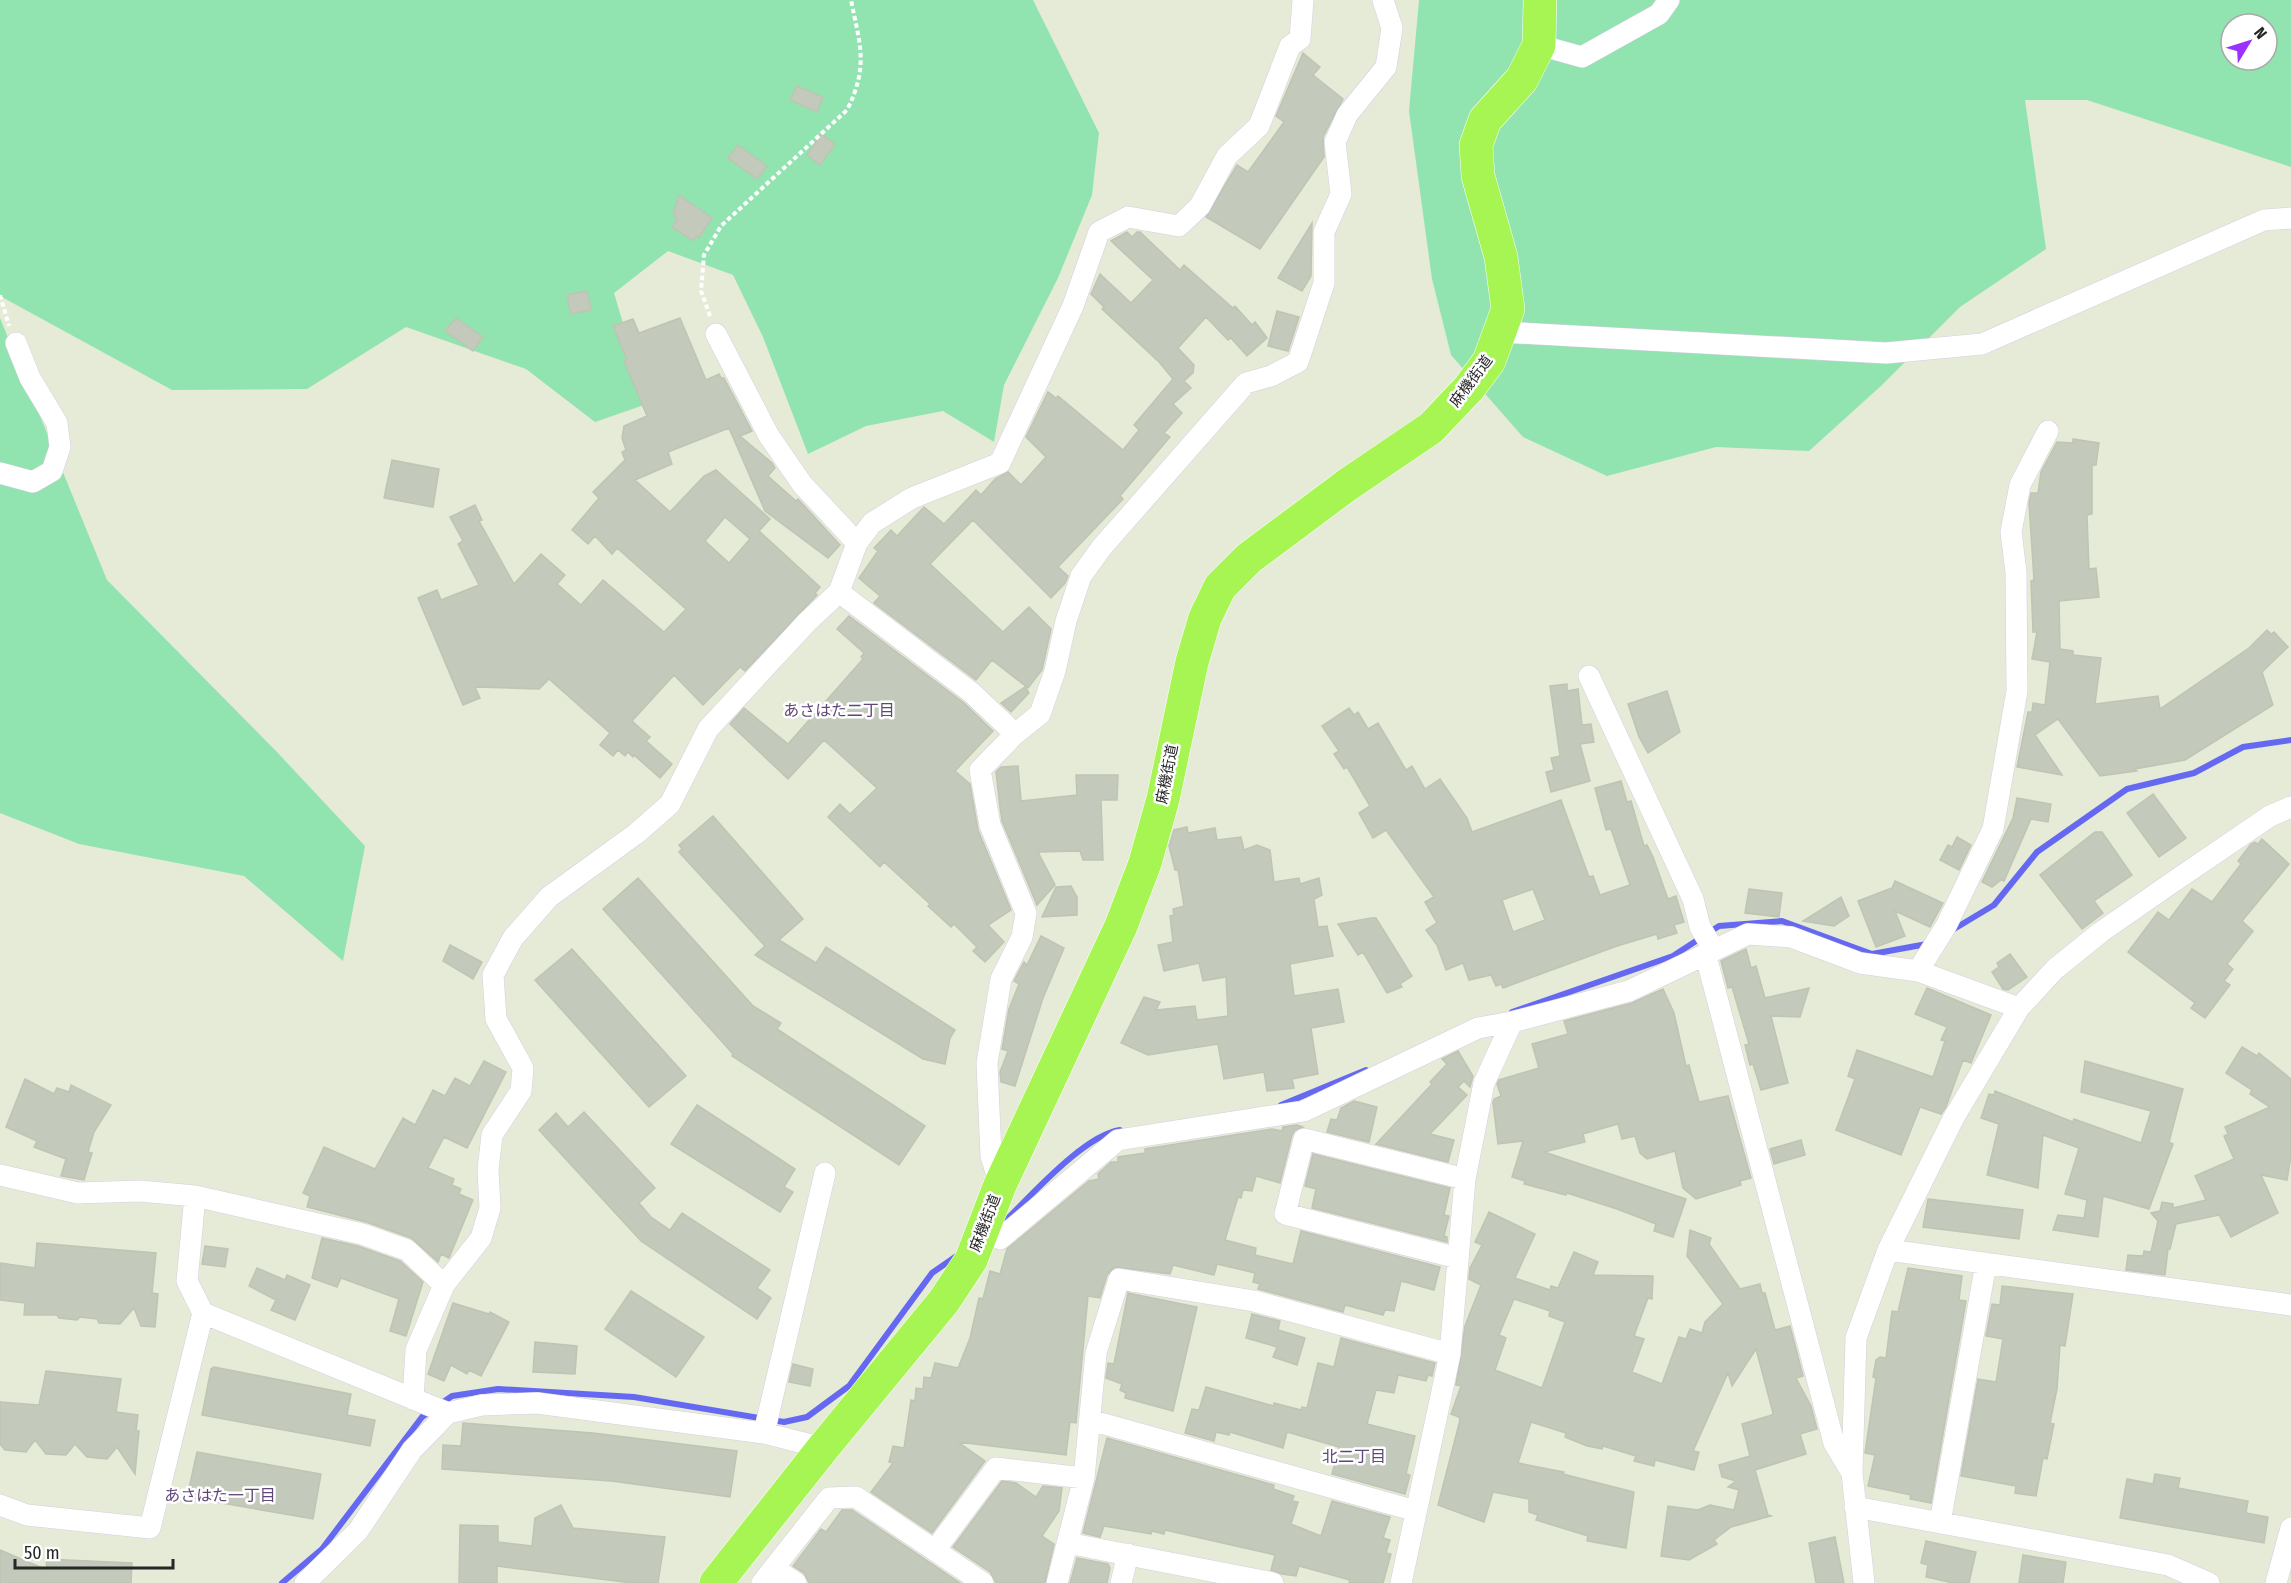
<svg xmlns="http://www.w3.org/2000/svg" width="2291" height="1583" viewBox="0 0 2291 1583" font-family="'Fira Sans Condensed','Noto Sans JP',sans-serif">
<style>
.green{fill:#91e4b0;fill-rule:evenodd}
.lines{fill:none;stroke-linecap:round;stroke-linejoin:round}
.stream{stroke:#6569f2;stroke-width:6}
.building{fill:#c3c9bb;stroke:#bec5b2;stroke-width:1.5;fill-rule:evenodd}
.street-casing{stroke:#d7cde1;stroke-width:22}
.primary-casing{stroke:#fff;stroke-width:34}
.path{stroke:#fff;stroke-width:4;stroke-dasharray:4.5 3;stroke-linecap:butt}
.street{stroke:#fff;stroke-width:21}
.primary{stroke:#a7f552;stroke-width:33}
.labels{text-anchor:middle;stroke-width:5;stroke-linejoin:round;paint-order:stroke}
.street-label{font-size:15px;fill:#272727;stroke:#fff}
.neighbourhood-label{font-size:16px;fill:#614779;stroke:#fff}
</style>
<rect width="100%" height="100%" fill="#e5ebd7"/>
<path class="green" d="M0,0H1033L1099,133L1092,195L1058,278L1004,385L994,442L943,411L866,426L808,454L763,337L733,275L668,251L614,293L647,404L595,422L526,369L406,327L307,389L172,390L0,296Z
M1419,0H2291V167L2087,100H2025L2046,249L1960,307L1882,385L1809,451L1716,447L1607,476L1523,437L1451,355L1432,279L1409,111ZM2231,24H2267V60H2231Z
M0,318L107,580L276,751L365,846L343,961L244,876L79,844L0,813Z"/>
<g class="lines">
<path class="stream" d="M1949,932L1994,905L2037,852L2127,789L2194,773L2243,747L2291,740
M1512,1012L1673,956L1719,926L1782,921L1872,954L1927,944
M1281,1105L1366,1070
M1003,1223C1030,1197 1084,1135 1120,1130
M439,1405L452,1396L498,1389L634,1397L784,1422L807,1417L849,1386L932,1273L958,1255
M282,1583L322,1549L422,1417L430,1411"/>
</g>
<path class="building" d="M1303,53L1320,67L1313,75L1343,99L1323,137L1324,157L1260,249L1206,217L1237,165L1248,172L1284,122L1276,116Z
M797,86L823,97L817,112L790,100Z
M821,134L835,144L820,165L807,155Z
M738,145L767,166L757,179L728,158Z
M679,195L712,218L699,238L696,236L693,241L672,227L677,219L673,214Z
M1312,223L1311,276L1302,291L1278,278Z
M1127,232L1132,237L1137,232H1140L1180,270L1184,265L1233,308L1235,306L1252,325L1255,322L1267,338L1247,356L1231,338L1228,340L1206,317L1178,348L1194,365L1193,373L1184,381L1191,388L1173,404L1182,413L1164,433L1170,437L1120,496L1123,499L1058,567L1068,576L1065,583L1051,598L973,520L930,564L1003,632L1029,607L1051,629L1042,670L1028,688L992,660L976,680L874,603L880,596L859,578L878,551L874,548L891,530L897,536L924,507L944,524L976,490L981,495L995,479L1008,472L1021,485L1046,457L1026,437L1048,392L1056,398L1058,396L1123,450L1139,430L1134,425L1173,379L1159,362L1102,309L1104,307L1091,294L1100,274L1131,303L1153,280L1111,241Z
M587,291L591,310L571,314L567,295Z
M1277,311L1299,317L1288,351L1268,346Z
M456,318L483,337L473,351L445,331Z
M680,318L706,380L719,374L721,378H724L752,431L740,436L772,463L775,468L768,476L796,501L798,499L840,545L828,558L765,511L729,428L668,452L672,464L635,480L670,512L704,476L716,470L770,519L759,531L820,587L815,593L817,595L745,671L740,667L703,705L674,675L632,721L650,737L646,741L672,764L660,778L634,755L633,757L628,752L625,756L618,750L613,756L600,745L610,733L549,679L539,689L475,687L480,698L463,705L418,598L437,590L441,600L479,585L458,544L463,541L450,517L475,505L482,520L479,521L514,584L541,554L565,575L557,584L581,605L603,580L664,632L686,609L617,548L612,554L595,536L588,544L572,530L599,498L593,492L625,460L622,452L626,450L622,438L624,426L647,416L624,361L627,360L613,326L633,319L639,333ZM725,517L750,539L729,563L705,541Z
M2073,439L2099,443L2096,465H2092V514L2087,515L2089,569L2096,568L2099,597L2059,601L2060,649L2073,651V655L2101,658L2095,704L2158,696L2160,709L2249,648L2267,630L2271,634L2274,632L2288,647L2262,672L2273,705L2185,760L2135,769L2137,771L2100,776L2058,719L2035,735L2062,775L2017,767L2028,712H2032L2033,703L2045,705L2050,662L2032,659L2037,632H2033L2031,581L2034,580L2029,503L2031,493H2038L2041,472L2057,442L2073,443Z
M392,460L439,469L433,507L384,498Z
M849,616L964,703L993,731L955,771L970,784L978,830L1011,910L988,925L1004,942L985,962L973,951L977,947L954,924L951,927L928,906L930,904L884,862L880,867L828,817L840,804L850,814L877,788L824,740L788,779L730,724L744,708L788,744L863,659L861,657L864,653L837,629Z
M1567,684V691L1578,689L1582,725L1591,724L1594,742L1580,744L1590,781L1551,792L1546,772L1554,770L1551,758L1560,756L1550,686Z
M1025,687L1029,693L1011,712L1001,703Z
M1667,691L1680,732L1648,753L1639,737L1628,704Z
M1349,708L1354,715L1358,712L1368,729L1378,723L1406,770L1412,766L1425,789L1440,779L1467,818L1472,832L1561,800L1589,877L1593,876L1600,895L1630,885L1611,829L1606,830L1595,788L1621,781L1627,802L1631,801L1644,846L1647,845L1653,857L1668,899L1676,896L1684,922L1674,925L1677,933L1658,939L1657,934L1617,946L1503,988L1501,984L1496,986L1491,975L1469,980L1463,963L1446,970L1437,945L1426,930L1437,923L1425,902L1434,897L1386,830L1373,838L1359,813L1370,806L1347,767L1344,769L1334,754L1339,751L1322,726ZM1533,889L1545,920L1513,932L1502,900Z
M1018,766L1021,801L1077,795L1076,775H1118L1117,800H1101L1103,860H1083L1080,851L1038,852L1055,885L1037,905L1002,821L1000,807L996,772L1001,767Z
M2153,794L2186,838L2159,857L2127,813Z
M2017,798L2051,804L2048,822L2031,819L2004,881L2001,880L1992,887L1982,882L2013,818Z
M713,816L803,919L779,940L816,963L826,947L955,1030L950,1038L945,1064L923,1059L755,955L765,946L679,852L682,849L679,845Z
M1187,827L1188,833L1215,828L1217,840L1241,837L1244,850L1257,845L1270,850L1274,882L1299,878L1300,884L1319,878L1322,895L1314,899L1318,927L1327,926L1333,956L1290,964L1294,996L1338,989L1344,1022L1311,1028L1318,1074L1292,1079L1294,1088L1267,1091L1264,1072L1224,1079L1218,1044L1148,1055L1121,1043L1144,997L1160,1002L1156,1010L1195,1006L1197,1020L1228,1016L1226,977L1203,981L1199,963L1164,971L1158,945L1173,942L1170,916L1174,915L1173,909L1184,906L1178,870H1175L1169,846L1174,830Z
M2095,832H2102L2132,875L2094,901L2103,913L2082,929L2040,875Z
M1957,837L1971,845L1959,870L1940,860L1948,845L1952,847Z
M2262,839L2289,864L2242,921L2253,931L2227,964L2233,969L2224,981L2230,985L2205,1018L2191,1008L2195,1003L2128,952L2158,912L2169,920L2192,889L2212,902L2241,864L2238,861L2251,844L2255,842L2258,844Z
M638,878L753,1006L781,1023L777,1029L925,1126L899,1165L732,1056L733,1054L603,909Z
M1895,881L1943,903L1930,927L1895,911L1905,936L1876,947L1858,901L1892,888Z
M1071,886L1077,897V915L1042,917L1056,887Z
M1749,889L1782,893L1779,917L1745,913Z
M1841,897L1849,916L1834,926L1803,921Z
M1371,918H1376L1412,976L1400,984L1402,987L1387,993L1363,952L1358,955L1338,924Z
M1041,936L1064,948L1043,998L1015,1086L1001,1082L1000,1072L1008,1051L1002,1049L1009,1009L1019,984L1014,981L1024,962L1027,965Z
M450,945L482,962L473,979L443,961Z
M572,949L686,1076L649,1107L535,980Z
M1746,949L1751,968L1756,966L1765,998L1809,988L1800,1017L1771,1016L1788,1083L1761,1090L1753,1064L1750,1065L1745,1045L1749,1044L1732,987L1728,988L1721,961Z
M2010,954L2027,977L2008,990L2003,989L1992,972L1999,967L1997,963Z
M1927,988L1991,1015L1971,1063L1963,1060L1946,1107L1941,1114L1920,1107L1901,1155L1836,1130L1855,1079L1848,1076L1857,1050L1933,1077L1945,1041L1941,1040L1947,1027L1915,1014Z
M1663,989L1674,1013L1686,1066L1689,1065L1699,1102L1728,1096L1751,1178L1740,1181L1741,1185L1696,1199L1683,1188L1675,1151L1647,1159L1640,1153L1635,1136L1622,1139L1618,1124L1583,1134L1585,1142L1544,1152L1686,1199L1673,1237L1654,1231L1656,1224L1617,1209L1567,1193L1566,1195L1524,1184L1525,1181L1512,1177L1523,1141L1498,1144L1493,1103L1494,1099L1501,1096L1497,1084L1499,1080L1539,1068L1532,1044L1568,1034L1564,1021L1632,1003Z
M2242,1047L2257,1056L2259,1053L2291,1079V1156L2287,1180L2261,1175L2278,1213L2231,1237L2219,1215L2176,1224L2170,1249H2168L2165,1275L2126,1270L2128,1255L2143,1256L2144,1251L2151,1252L2158,1221L2151,1213L2160,1211L2162,1202L2173,1204V1208L2206,1200L2195,1176L2234,1159L2224,1136L2228,1134L2225,1127L2270,1107L2250,1094L2252,1090L2226,1073Z
M1458,1051L1473,1076L1470,1087L1464,1081L1458,1087L1467,1095L1430,1134L1454,1140L1448,1162L1376,1144L1432,1084L1430,1082L1447,1064L1442,1059Z
M484,1061L506,1072L467,1148L444,1137L428,1168L454,1179L452,1185L461,1189L459,1194L473,1200L449,1258L441,1254L438,1262L411,1238L366,1222L307,1207L310,1196L303,1193L324,1147L375,1169L403,1118L415,1125L433,1090L445,1096L455,1078L470,1086Z
M2085,1061L2183,1089L2169,1142L2173,1144L2149,1209L2103,1196L2098,1237L2053,1230L2058,1215L2084,1218L2087,1200L2065,1194L2079,1148L2043,1135L2038,1188L1987,1175L1999,1124L1981,1118L1989,1094L1994,1095L1995,1091L2073,1122L2074,1119L2141,1143L2151,1111L2081,1092Z
M25,1079L54,1094L57,1088L69,1092L71,1085L111,1105L94,1132L88,1152L92,1153L84,1180L61,1176L66,1159L34,1147L37,1141L6,1127Z
M1354,1101L1377,1107L1369,1142L1327,1132L1331,1119L1337,1120L1341,1108Z
M697,1105L795,1169L784,1187L793,1192L780,1212L671,1144Z
M584,1112L655,1188L639,1203L651,1217L670,1230L682,1213L770,1270L757,1288L771,1298L757,1319L641,1241L539,1130L556,1113L568,1127Z
M1297,1125L1303,1127L1295,1130L1292,1135L1280,1183L1256,1176L1252,1191L1243,1190L1241,1198L1238,1197L1225,1240L1256,1248L1255,1255L1293,1264L1301,1231L1440,1267L1434,1290L1401,1281L1394,1311L1385,1310L1383,1315L1345,1305L1343,1312L1258,1289L1260,1284L1253,1282L1255,1273L1217,1264L1214,1275L1173,1265L1170,1274L1115,1267L1107,1275L1100,1298L1088,1296L1076,1423L1070,1422L1066,1455L958,1442L985,1461L932,1533L871,1492L893,1463L889,1462L893,1446L904,1448L911,1400L915,1401L916,1388L923,1389L924,1377L931,1378L935,1363L958,1368L970,1338L979,1298L983,1299L990,1271L1000,1274L1007,1249L1089,1181L1099,1179L1098,1174L1111,1162H1118V1157L1145,1153V1149L1272,1129L1282,1131L1283,1127Z
M1801,1140L1805,1155L1774,1164L1770,1149Z
M1313,1154L1450,1188L1444,1215L1449,1216L1444,1236L1447,1237V1242L1312,1208L1316,1189L1305,1186Z
M1928,1199L2023,1210L2019,1239L1923,1227Z
M1489,1212L1535,1234L1515,1278L1550,1290L1551,1286L1558,1288L1574,1252L1598,1262L1593,1275L1653,1276L1652,1299L1648,1298L1634,1336L1644,1339L1632,1372L1662,1384L1679,1337L1686,1339L1690,1329L1702,1333L1705,1322L1723,1304L1687,1256L1690,1230L1711,1238L1709,1244L1740,1289L1760,1284L1762,1293H1765L1775,1330L1790,1326L1803,1376L1796,1378L1811,1406L1817,1429L1800,1434L1806,1454L1755,1470L1768,1515L1771,1516L1731,1527L1714,1540L1717,1544L1689,1560L1661,1556L1668,1506L1698,1510L1710,1505L1734,1510L1739,1490L1728,1487L1736,1481L1722,1477L1719,1465L1750,1456L1742,1424L1772,1415L1773,1413L1756,1349L1732,1386L1728,1373L1693,1451L1699,1452L1694,1470L1655,1460L1654,1466L1634,1461L1636,1456L1603,1446L1602,1449L1587,1446L1565,1437L1566,1433L1531,1422L1518,1463L1564,1472L1563,1474L1634,1492L1626,1548L1587,1541L1588,1536L1536,1520L1538,1515L1529,1512V1499L1493,1492L1484,1522L1438,1505L1460,1420L1459,1417L1451,1414L1461,1386L1456,1385L1465,1326L1481,1285L1469,1279L1470,1268L1482,1245L1475,1242ZM1514,1299L1550,1311L1549,1316L1565,1322L1542,1388L1495,1370L1506,1338L1499,1335Z
M322,1238L358,1246L400,1261L423,1282L406,1336L390,1331L399,1299L341,1278L337,1287L312,1278Z
M37,1243L156,1253L152,1293L158,1294L155,1327L141,1326L134,1308L120,1324L99,1323L97,1319L80,1317L77,1320L59,1318L57,1315H24L25,1303L0,1300V1263L35,1268Z
M205,1246L228,1249L225,1267L202,1264Z
M257,1268L285,1280L287,1275L310,1285L295,1320L271,1310L276,1300L249,1286Z
M1908,1268L1962,1276L1959,1300L1966,1301L1931,1503L1910,1499L1911,1495L1868,1486L1875,1455L1865,1453L1876,1378L1873,1377L1876,1360L1880,1357L1886,1358L1892,1311L1898,1312Z
M2002,1286L2073,1294L2065,1346L2060,1345L2057,1389L2050,1423L2054,1424L2047,1459L2043,1458L2036,1496L2015,1493L2016,1486L1961,1476L1978,1379L1996,1382L2003,1339L1986,1336L1992,1304L2000,1305Z
M631,1291L704,1337L676,1377L605,1329Z
M1128,1293L1197,1307L1173,1411L1125,1398L1126,1393L1120,1390L1122,1384L1106,1378L1108,1363L1114,1364Z
M453,1303L489,1314L490,1312L509,1322L481,1376L469,1370L467,1374L451,1365L444,1381L428,1374Z
M1252,1314L1280,1321L1278,1330L1305,1338L1297,1365L1273,1357L1277,1347L1246,1338Z
M1341,1338L1435,1363L1432,1376L1428,1375L1426,1381L1398,1375L1394,1393L1376,1390L1367,1424L1415,1436L1406,1474L1410,1475L1405,1494L1332,1474L1339,1447L1287,1432L1283,1448L1230,1432L1229,1435L1216,1432L1214,1441L1185,1433L1192,1409L1199,1410L1206,1387L1274,1406V1403L1301,1410L1302,1407L1307,1408L1318,1363L1334,1367Z
M535,1342L577,1346L575,1374L533,1372Z
M793,1364L813,1369L810,1386L789,1382Z
M214,1367L351,1394L347,1415L375,1420L370,1446L202,1415L211,1369Z
M46,1371L121,1379L116,1412L138,1415L136,1431H139L135,1474L117,1447L107,1459L87,1457L75,1444L66,1455L46,1454L35,1440L26,1452L5,1450L0,1444V1402L39,1405Z
M463,1423L593,1433L737,1451L730,1497L611,1481L442,1469L443,1445L461,1446Z
M1107,1438L1274,1485L1273,1489L1294,1496L1292,1501L1298,1502L1291,1524L1321,1536L1332,1501L1390,1517L1383,1538L1390,1540L1386,1553L1391,1554L1383,1583H1349L1350,1580L1299,1566L1296,1576L1282,1574L1271,1570L1275,1555L1165,1530L1164,1534L1152,1531L1151,1534L1104,1526L1100,1537L1083,1533Z
M197,1452L321,1474L313,1519L187,1497Z
M2155,1474L2180,1478L2178,1488L2248,1501L2246,1513L2268,1517L2264,1543L2120,1518L2127,1479L2153,1484Z
M1002,1481L1016,1483L1036,1497L1043,1486L1062,1488L1059,1511L1042,1536L1054,1544L1045,1583H996L990,1572L953,1547Z
M561,1505L573,1528L665,1537L658,1583H632L497,1566V1583H459L460,1525L498,1526V1542L532,1546L535,1518Z
M842,1510H852L960,1583H809L804,1573L793,1566L821,1529L826,1532Z
M1835,1537L1844,1583H1816L1809,1543Z
M1926,1541L1976,1552L1969,1583H1953L1926,1577L1928,1565L1921,1563Z
M0,1550L47,1570L46,1559L132,1563L131,1583H0Z
M2023,1555L2066,1562L2063,1583H2019Z
M1077,1558L1108,1564L1110,1568L1107,1583H1070Z"/>
<g class="lines">
<defs>
<path id="street" d="M1539,45L1582,57L1659,14L1669,0
M1501,332L1886,353L1982,344L2264,220L2291,218
M716,334L769,436L802,484L857,543
M0,473L33,482L52,471L60,447L57,423L30,378L16,343
M839,592L972,693L1015,734
M1589,676L1693,899L1700,927L1714,950
M1706,956L1834,1443L1852,1473
M1918,971L1946,926L1993,829L2017,691L2016,572L2011,532L2020,485L2048,431
M0,1175L78,1193L140,1191L195,1196L362,1234L407,1250L444,1285
M1000,1185L991,1156L987,1063L1001,979L1022,937L1026,913L990,825L980,770L1015,734L1040,714L1055,671L1066,621L1081,576L1102,547L1246,383L1271,376L1298,362L1324,283V232L1341,194L1335,142L1347,115L1386,67L1392,28L1383,0
M195,1196L187,1281L203,1313
M1000,1239L1118,1140L1304,1111L1478,1028L1512,1022L1629,991L1748,934L1791,937L1860,963L1918,971L2019,1008
M1888,1250L2291,1305
M1458,1258L1285,1214L1304,1139L1465,1179
M413,1399L416,1350L444,1285L481,1238L490,1208L488,1170L492,1135L521,1091L523,1068L496,1019L493,975L513,938L549,897L637,833L670,804L708,729L807,622L839,592L857,543L872,523L912,498L1000,463L1073,306L1099,232L1128,217L1179,226L1200,206L1227,156L1259,126L1290,46L1300,39L1303,0
M1090,1420L1416,1511
M764,1433L825,1173
M0,1505L27,1515L150,1528L203,1313L448,1413
M1855,1507L2168,1565L2209,1583
M1940,1523L1986,1263
M1067,1543L1273,1583
M935,1550L996,1468L1084,1478
M774,1568L796,1583
M305,1583L358,1531L412,1450L448,1413L482,1405L537,1403L764,1433L823,1448
M762,1583L829,1498L856,1497L983,1583
M1057,1583L1084,1478L1096,1353L1119,1279L1254,1301L1450,1354
M1121,1583L1128,1554
M1401,1583L1450,1354L1465,1179L1484,1083L1512,1022
M1864,1583L1852,1473L1856,1338L1888,1250L1953,1119L2019,1008L2055,969L2101,932L2170,884L2270,816L2291,807
M2276,1583L2291,1528"/>
<path id="primary" d="M716,1583L823,1448L944,1301L971,1260L1000,1185L1121,926L1145,863L1163,799L1192,662L1205,618L1220,587L1249,558L1347,485L1431,428L1469,388L1489,361L1508,309L1501,257L1478,176L1476,145L1485,120L1522,79L1539,45L1540,0"/>
</defs>
<use href="#street" class="street-casing"/>
<use href="#primary" class="primary-casing"/>
<path class="path" d="M0,295L9,326
M710,316L701,291L704,255L721,226L847,110C869,66 860,45 851,0"/>
<use href="#street" class="street"/>
<use href="#primary" class="primary"/>
</g>
<g class="labels">
<g class="street-label">
<text transform="translate(1471 381) rotate(-53)" y="5">麻機街道</text>
<text transform="translate(1167 774) rotate(-79)" y="5">麻機街道</text>
<text transform="translate(985 1223) rotate(-69)" y="5">麻機街道</text>
</g>
<g class="neighbourhood-label">
<text x="839" y="716">あさはた二丁目</text>
<text x="1354" y="1462">北二丁目</text>
<text x="220" y="1501">あさはた一丁目</text>
</g>
</g>
<g transform="translate(2249 42) rotate(52)"><circle r="28" fill="#ffffff" stroke="#a9a9a9" stroke-width="1.5"/>
<path d="M0-4.5L10 22L0 15L-10 22Z" fill="#9c30ff"/>
<text y="-9" font-size="16" font-weight="bold" text-anchor="middle" fill="#272727">N</text>
</g>
<path d="M15 1559v9h158v-9" fill="none" stroke="#272727" stroke-width="3"/>
<text x="24" y="1559" font-size="18" fill="#272727" stroke="#ffffff" stroke-width="4.5" paint-order="stroke">50 m</text>
</svg>
